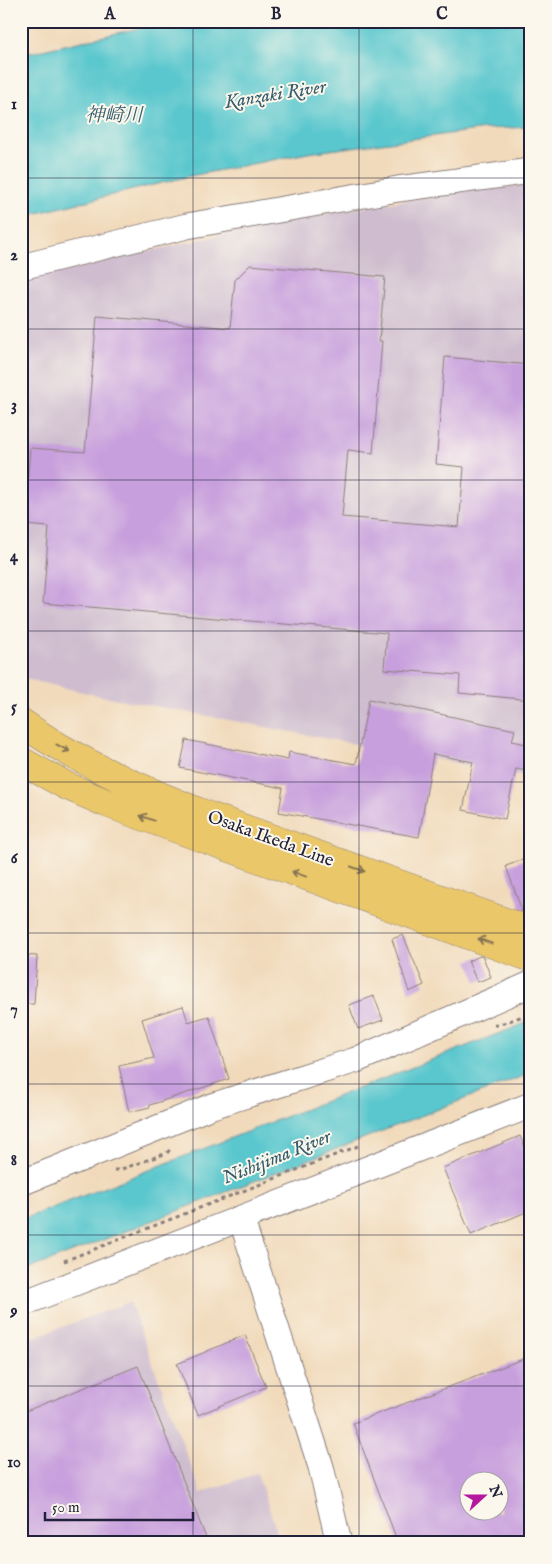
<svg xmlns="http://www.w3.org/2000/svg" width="552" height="1564" viewBox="0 0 552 1564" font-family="'IM FELL English','Noto Serif JP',serif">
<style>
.industrial{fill:#cfbdcf}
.water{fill:#5ac7ce;stroke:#3e7484}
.building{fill:#c79fdd;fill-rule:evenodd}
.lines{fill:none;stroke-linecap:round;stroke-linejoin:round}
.minor-casing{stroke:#8a7e7b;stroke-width:27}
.major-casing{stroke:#8a7e7b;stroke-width:29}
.path{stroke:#8a7e7b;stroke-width:3;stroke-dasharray:4 4;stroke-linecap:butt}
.minor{stroke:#fff;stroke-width:25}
.major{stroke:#eac769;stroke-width:28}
.oneway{stroke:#867452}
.grid{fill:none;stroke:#22223b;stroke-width:1;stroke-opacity:0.55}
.labels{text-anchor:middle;stroke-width:4;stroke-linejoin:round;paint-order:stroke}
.street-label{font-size:18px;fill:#22223b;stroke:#fbf7ec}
.water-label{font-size:19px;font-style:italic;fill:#365c6e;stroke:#fbf7ec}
.neatline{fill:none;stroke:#22223b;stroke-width:2}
.grid-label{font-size:16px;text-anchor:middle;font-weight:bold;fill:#22223b}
</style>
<rect width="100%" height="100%" fill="#fbf7ec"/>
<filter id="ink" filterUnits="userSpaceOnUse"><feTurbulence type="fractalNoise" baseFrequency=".02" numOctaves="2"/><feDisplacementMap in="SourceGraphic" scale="10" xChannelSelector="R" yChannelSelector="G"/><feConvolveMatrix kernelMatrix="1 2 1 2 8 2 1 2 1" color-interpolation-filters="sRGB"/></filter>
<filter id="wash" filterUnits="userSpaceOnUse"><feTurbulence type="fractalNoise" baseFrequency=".0096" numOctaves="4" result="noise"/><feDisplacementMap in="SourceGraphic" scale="20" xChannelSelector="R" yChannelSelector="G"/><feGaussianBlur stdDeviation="1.12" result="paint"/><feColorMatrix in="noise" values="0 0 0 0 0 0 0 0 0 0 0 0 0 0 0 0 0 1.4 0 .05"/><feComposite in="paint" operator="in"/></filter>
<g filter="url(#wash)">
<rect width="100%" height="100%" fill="#f1dabb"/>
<path class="industrial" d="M531,184V777L96,695L21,678V280L283,221L455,192Z
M130,1302L201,1493L257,1473L281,1543H21V1342Z"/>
<path class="water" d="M170,21H531V127L485,129L308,153L190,176L21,217V55Z
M531,1021V1073L21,1272V1220Z"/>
<g id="blocks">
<path class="building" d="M250,265L385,277L379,341H382L373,453L348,450L342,517L459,527L464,467L436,464L445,357L531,365V700L459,693L460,675L384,669L387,633L43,603L49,527L24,525L30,448L85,452L97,316L230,328L235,280Z
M369,699L515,730L512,741L531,745V772L516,769L505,819L463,810L473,762L433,754L419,837L279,812L283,788L180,768L186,740L288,760L289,752L356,764Z
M531,857V914L522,911L506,866Z
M403,935L424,985L409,992L392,939Z
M21,955L37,956L34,1004H21Z
M480,956L483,957L491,977L477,982L468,961Z
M374,996L383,1020L358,1029L349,1005Z
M183,1006L188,1022L209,1016L229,1079L150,1105V1107L129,1112L119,1066L154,1058L142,1019Z
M520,1136L531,1161V1210L471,1235L443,1168Z
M245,1335L266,1387L198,1415L177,1364Z
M531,1356V1543H398L353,1423ZM470,1482H500V1512H470Z
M138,1366L208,1543H21V1413Z"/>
</g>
</g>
<g filter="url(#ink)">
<use href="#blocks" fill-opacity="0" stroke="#8a7e7b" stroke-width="1"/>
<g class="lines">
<defs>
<path id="minor" d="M21,267L187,226L398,189L531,171
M21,1183L212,1106L356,1060L531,984
M241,1218L321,1467L339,1543
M21,1304L531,1105"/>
<path id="major" d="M21,722C78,763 145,790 209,816L531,931
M21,761L67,786L106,803L531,958"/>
</defs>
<use href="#minor" class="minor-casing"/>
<use href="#major" class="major-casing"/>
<path class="path" d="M494,1025H498L531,1013
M114,1170H119L167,1153L172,1147
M64,1261L358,1146"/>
<use href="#minor" class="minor"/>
<use href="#major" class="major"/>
</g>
<defs><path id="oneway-shaft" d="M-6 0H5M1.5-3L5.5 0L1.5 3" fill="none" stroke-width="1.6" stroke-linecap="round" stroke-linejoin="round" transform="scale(1.25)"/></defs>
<g class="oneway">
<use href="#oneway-shaft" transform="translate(63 748) rotate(28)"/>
<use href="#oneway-shaft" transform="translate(147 818) rotate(-160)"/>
<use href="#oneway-shaft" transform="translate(358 869) rotate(19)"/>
<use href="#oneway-shaft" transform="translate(299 874) rotate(-160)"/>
<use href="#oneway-shaft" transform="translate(485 941) rotate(-160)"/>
</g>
</g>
<path class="grid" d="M193,21V1543M359,21V1543M21,178H531M21,329H531M21,480H531M21,631H531M21,782H531M21,933H531M21,1084H531M21,1235H531M21,1386H531"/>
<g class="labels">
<g class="street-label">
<text transform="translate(271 838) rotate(20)" y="6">Osaka Ikeda Line</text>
</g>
<g class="water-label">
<text transform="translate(275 93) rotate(-9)" y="7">Kanzaki River</text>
<text x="114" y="121">神崎川</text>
<text transform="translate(276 1156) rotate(-22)" y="7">Nishijima River</text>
</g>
</g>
<rect width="552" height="1564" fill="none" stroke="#fbf7ec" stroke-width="55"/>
<g transform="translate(484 1496) rotate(69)"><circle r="24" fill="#fbf7ec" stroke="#a4a2a5"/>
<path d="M0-4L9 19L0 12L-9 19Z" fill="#b5179e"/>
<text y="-8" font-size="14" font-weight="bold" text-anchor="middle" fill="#22223b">N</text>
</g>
<path d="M45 1512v8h148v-8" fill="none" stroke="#22223b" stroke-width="2.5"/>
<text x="52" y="1512" font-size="15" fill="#22223b" stroke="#fbf7ec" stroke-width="4" paint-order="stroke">50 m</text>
<rect x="28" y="28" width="496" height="1508" class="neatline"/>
<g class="grid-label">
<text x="110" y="19">A</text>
<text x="276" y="19">B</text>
<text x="442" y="19">C</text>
<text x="14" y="109">1</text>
<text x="14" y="260">2</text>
<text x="14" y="410">3</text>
<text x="14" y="561">4</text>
<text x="14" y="712">5</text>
<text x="14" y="863">6</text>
<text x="14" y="1014">7</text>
<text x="14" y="1165">8</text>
<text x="14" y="1316">9</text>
<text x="14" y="1467">10</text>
</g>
</svg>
